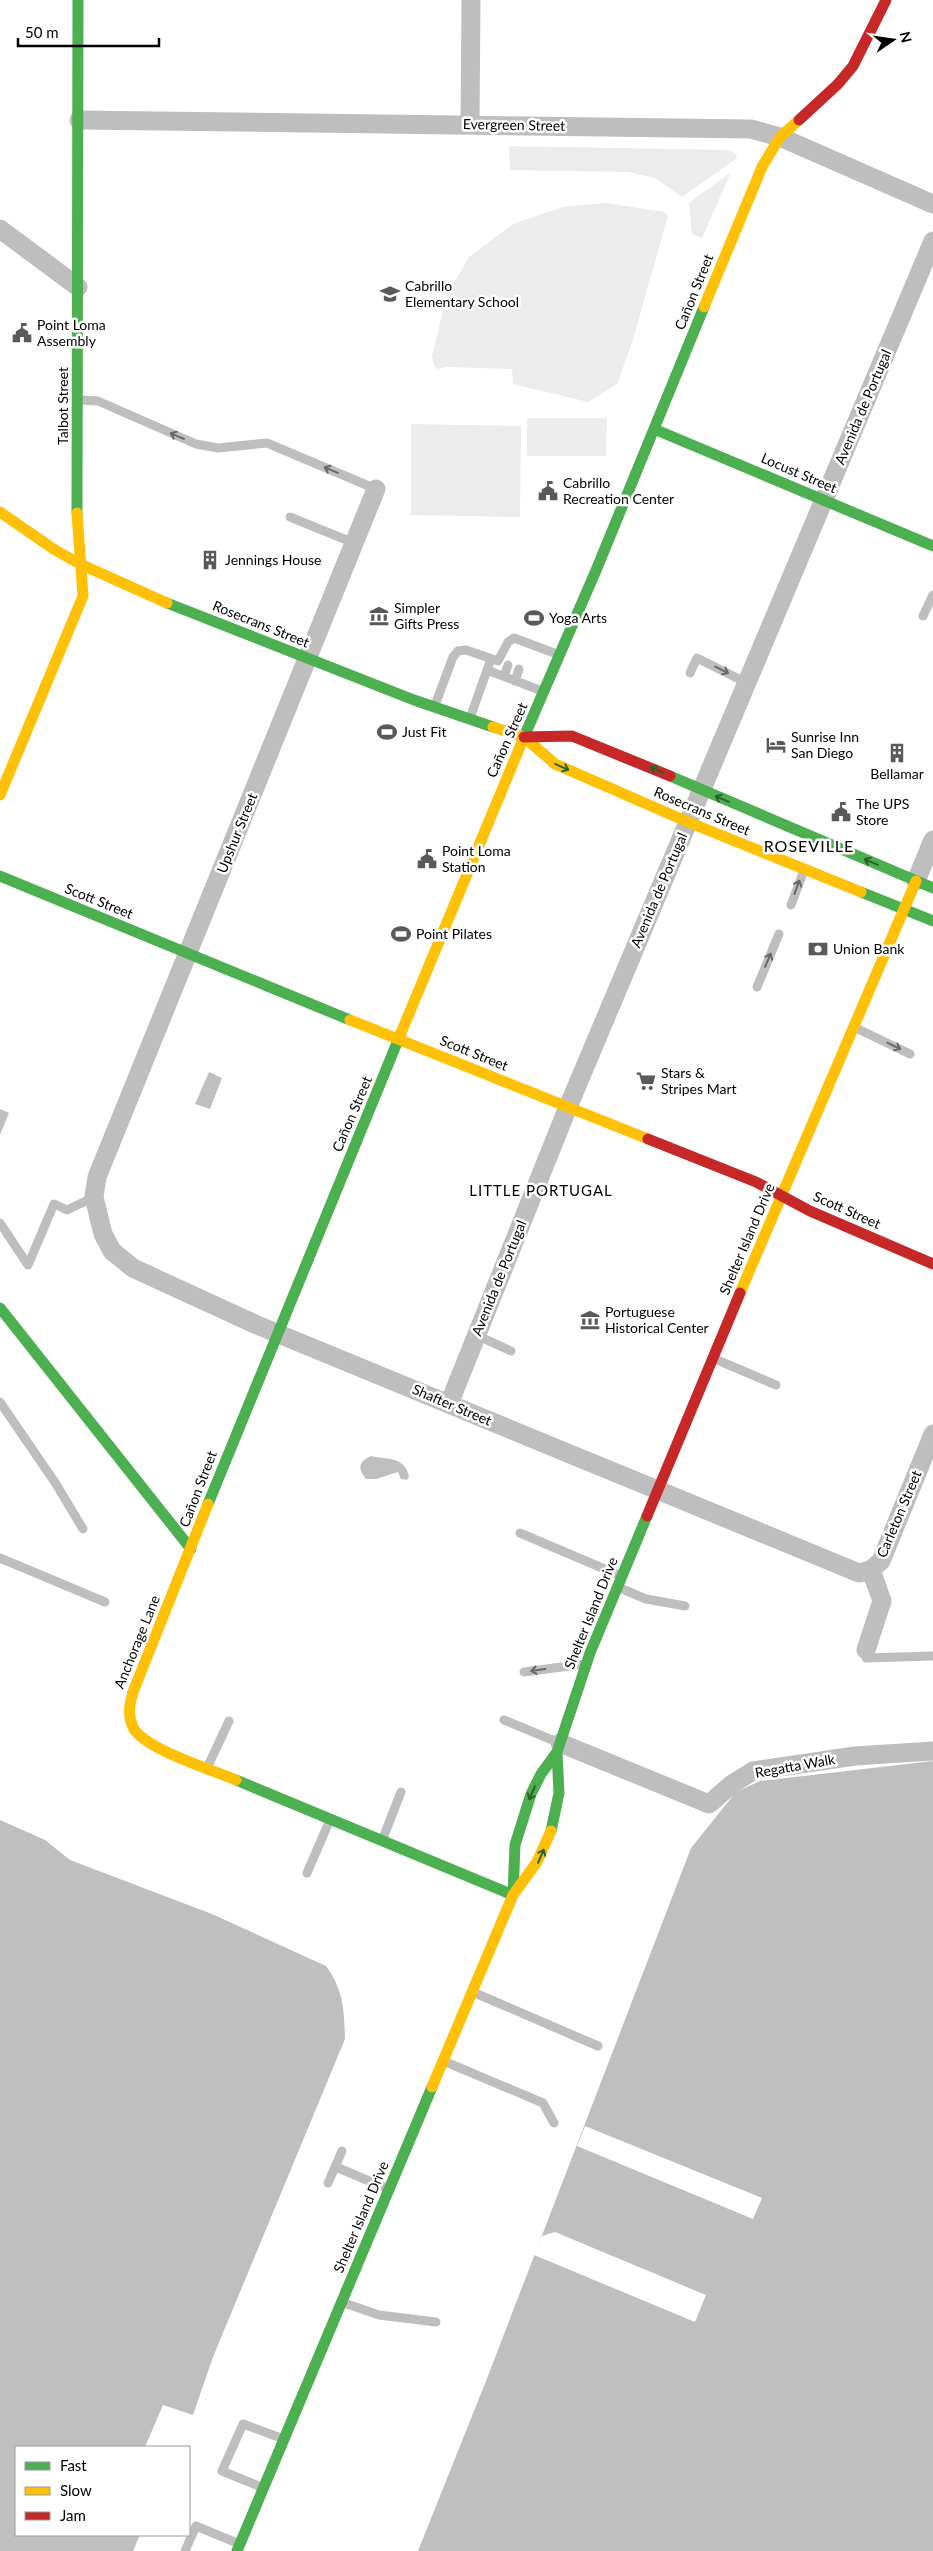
<svg xmlns="http://www.w3.org/2000/svg" width="933" height="2551" viewBox="0 0 933 2551" font-family="Lato,sans-serif">
<style>
.green{fill:#ececec}
.water{fill:#bfbfbf}
.pier{fill:#fff}
.lines{fill:none;stroke-linecap:round;stroke-linejoin:round}
.lane{stroke:#bebebe;stroke-width:9}
.street{stroke:#bebebe;stroke-width:19}
.fast{stroke:#4caf50;stroke-width:11}
.slow{stroke:#ffc107;stroke-width:11}
.jam{stroke:#c62828;stroke-width:11}
.oneway{stroke:#686868}
.oneway2{stroke:#2a602c}
.labels{text-anchor:middle;stroke-width:5;stroke-linejoin:round;paint-order:stroke}
.street-label{font-size:14px;fill:#000;stroke:#fff}
.poi-label{font-size:14px;fill:#000;stroke:#fff;text-anchor:start}
.neighbourhood-label{font-size:15px;letter-spacing:1px;fill:#000;stroke:#fff}
.quarter-label{font-size:16px;letter-spacing:1px;fill:#000;stroke:#fff}
</style>
<rect width="100%" height="100%" fill="#fff"/>
<path class="green" d="M509,146L727,150L735,153L737,158L682,197L655,178L628,172L510,170Z
M731,172L702,238L692,234L689,203Z
M606,203L665,212L668,216L632,343L617,384L588,402L513,384L512,369L445,367L438,369L434,366L432,357L446,296L469,257L513,224L563,207Z
M527,418H607L606,456H527Z
M411,424L521,426L520,517L411,515Z"/>
<path class="water" d="M209,1072L222,1078L210,1109L195,1104Z
M0,1109L9,1113L0,1135Z
M371,1456C388,1460 404,1456 409,1476L407,1480L401,1479L398,1472L376,1479H366C357,1469 359,1461 371,1456Z
M933,1761V2551H418L486,2381L691,1848L736,1792L760,1781Z
M0,1820L45,1840L70,1860L212,1914L326,1966C344,1991 344,2010 345,2039L213,2357L193,2415L163,2405L145,2447H16V2535H140L133,2551H0Z"/>
<path class="pier" d="M585,2126L762,2198L753,2219L577,2146Z
M555,2232L706,2295L695,2322L534,2255L542,2236Z"/>
<g class="lines">
<path class="lane" d="M81,400L98,401L196,444L218,448L267,443L376,489
M290,517L354,543
M923,616L933,595
M487,670L542,691
M690,673L697,658L747,683
M504,676L508,665
M515,681L519,669
M435,705L453,657L458,651L466,650L498,661L508,642L514,638L557,654
M470,718L491,659
M791,905L803,873
M757,987L779,934
M856,1028L910,1054
M0,1223L28,1265L54,1204L67,1210L94,1197
M476,1335L511,1351
M715,1359L776,1385
M0,1402L56,1484L83,1529
M520,1533L621,1576
M0,1558L105,1602
M620,1588L646,1599L685,1606
M866,1658L933,1656
M524,1672L584,1664
M504,1720L557,1742
M208,1766L229,1721
M383,1838L401,1792
M307,1873L329,1822
M475,1993L598,2046
M446,2062L543,2103L554,2123
M336,2167L388,2189
M328,2183L342,2151
M344,2303L379,2315L436,2322
M261,2487L222,2471L243,2424L281,2438
M185,2551L196,2526L237,2543"/>
<path class="street" d="M79,120L751,129L780,137L933,204
M470,124L471,0
M0,229L78,287
M376,489L97,1177L94,1197L103,1234L112,1251L133,1268L257,1325L859,1573L871,1570
M916,881L933,840
M449,1404L568,1107L933,241
M871,1570L881,1561L933,1434
M866,1650L882,1601L871,1570
M560,1743L709,1804L732,1784L753,1771L855,1756L933,1751"/>
<path class="fast" d="M654,429L933,546
M77,513L78,0
M167,603L414,700L493,727
M524,737L597,568L704,307
M670,776L933,888
M0,876L350,1020
M861,892L933,921
M0,1308L191,1549
M208,1504L401,1033
M236,1780L513,1895
M551,1831L559,1793L557,1752
M513,1895L515,1845L531,1794L541,1774L557,1752L590,1653L647,1516
M237,2551L432,2087"/>
<path class="slow" d="M704,307L762,167L780,137L799,120
M0,512L55,550L80,564L167,603
M524,737L555,764L688,822L861,892
M0,795L83,596L77,513
M350,1020L648,1139
M401,1033L524,737L493,727
M740,1293L916,881
M208,1504L133,1692C130,1703 127,1715 133,1727C142,1748 212,1770 236,1780
M432,2087L513,1895L537,1862L551,1831"/>
<path class="jam" d="M799,120L838,84L853,66L886,0
M524,737L572,736L670,776
M648,1139L756,1182L810,1211L933,1264
M647,1516L740,1293"/>
</g>
<defs><path id="oneway-shaft" d="M-6 0H5M1.5-3L5.5 0L1.5 3" fill="none" stroke-width="1.6" stroke-linecap="round" stroke-linejoin="round" transform="scale(1.25)"/></defs>
<g class="oneway">
<use href="#oneway-shaft" transform="translate(177 436) rotate(-157)"/>
<use href="#oneway-shaft" transform="translate(331 470) rotate(-157)"/>
<use href="#oneway-shaft" transform="translate(722 670) rotate(27)"/>
<use href="#oneway-shaft" transform="translate(797 887) rotate(-70)"/>
<use href="#oneway-shaft" transform="translate(768 960) rotate(-67)"/>
<use href="#oneway-shaft" transform="translate(894 1046) rotate(26)"/>
<use href="#oneway-shaft" transform="translate(538 1670) rotate(172)"/>
</g>
<g class="oneway2">
<use href="#oneway-shaft" transform="translate(562 767) rotate(24)"/>
<use href="#oneway-shaft" transform="translate(657 770) rotate(-156)"/>
<use href="#oneway-shaft" transform="translate(722 799) rotate(-157)"/>
<use href="#oneway-shaft" transform="translate(871 862) rotate(-157)"/>
<use href="#oneway-shaft" transform="translate(532 1793) rotate(113)"/>
<use href="#oneway-shaft" transform="translate(541 1856) rotate(-66)"/>
</g>
<defs>
<symbol id="school-bare" viewBox="-9 -9 18 18"><path d="M0-5L7-2L0 1L-7-2ZM-4 1L0 2.5L4 1V4Q0 6-4 4Z" fill="#595959" stroke="#fff" stroke-width="2.5" paint-order="stroke"/></symbol>
<symbol id="civic-bare" viewBox="-9 -9 18 18"><path d="M-.6-6.5H3V-4.5H.6V-3L4-1V1h2V6H-6V1h2V-1L-.6-3ZM-1.2 2.5V6h2.4V2.5Z" fill="#595959" stroke="#fff" stroke-width="2.5" paint-order="stroke"/></symbol>
<symbol id="building-bare" viewBox="-9 -9 18 18"><path d="M-4-6H4V6H1V3H-1V6H-4ZM-2.5-4.3h1.7v1.8h-1.7ZM.8-4.3h1.7v1.8H.8ZM-2.5-1h1.7V.8h-1.7ZM.8-1h1.7V.8H.8Z" fill="#595959" stroke="#fff" stroke-width="2.5" paint-order="stroke"/></symbol>
<symbol id="museum-bare" viewBox="-9 -9 18 18"><path d="M0-6L6-3V-2H-6V-3ZM-5-1h2V3h-2ZM-1-1h2V3h-2ZM3-1h2V3H3ZM-6 4H6V6H-6Z" fill="#595959" stroke="#fff" stroke-width="2.5" paint-order="stroke"/></symbol>
<symbol id="stadium-bare" viewBox="-9 -9 18 18"><path d="M0-5a6.5 5 0 1 0 0 10a6.5 5 0 1 0 0-10ZM-3.5-1.8h7v3.6h-7Z" fill="#595959" stroke="#fff" stroke-width="2.5" paint-order="stroke"/></symbol>
<symbol id="hotel-bare" viewBox="-9 -9 18 18"><path d="M-6-4.5h1.5V1H6V5H4.5V3h-9V5H-6ZM-4 0a1.8 1.8 0 1 1 3.6 0ZM.5 0V-2.5h3Q6-2.5 6 0Z" fill="#595959" stroke="#fff" stroke-width="2.5" paint-order="stroke"/></symbol>
<symbol id="bank-bare" viewBox="-9 -9 18 18"><path d="M-6-4H6V4H-6ZM0-2.3a2.3 2.3 0 1 0 0 4.6a2.3 2.3 0 1 0 0-4.6Z" fill="#595959" stroke="#fff" stroke-width="2.5" paint-order="stroke"/></symbol>
<symbol id="supermarket-bare" viewBox="-9 -9 18 18"><path d="M-6-5.5h2.5l.6 2H6L4.5 2H-2.5L-4.4-4H-6ZM-1.5 3.2a1.3 1.3 0 1 0 .1 0ZM3 3.2a1.3 1.3 0 1 0 .1 0Z" fill="#595959" stroke="#fff" stroke-width="2.5" paint-order="stroke"/></symbol>
</defs>
<g fill-rule="evenodd">
<use href="#school-bare" x="376" y="280" width="28" height="28"/>
<use href="#civic-bare" x="8" y="319" width="28" height="28"/>
<use href="#civic-bare" x="534" y="477" width="28" height="28"/>
<use href="#building-bare" x="196" y="546" width="28" height="28"/>
<use href="#museum-bare" x="365" y="602" width="28" height="28"/>
<use href="#stadium-bare" x="520" y="604" width="28" height="28"/>
<use href="#stadium-bare" x="373" y="718" width="28" height="28"/>
<use href="#hotel-bare" x="762" y="731" width="28" height="28"/>
<use href="#building-bare" x="883" y="739" width="28" height="28"/>
<use href="#civic-bare" x="827" y="798" width="28" height="28"/>
<use href="#civic-bare" x="413" y="845" width="28" height="28"/>
<use href="#stadium-bare" x="387" y="920" width="28" height="28"/>
<use href="#bank-bare" x="804" y="935" width="28" height="28"/>
<use href="#supermarket-bare" x="632" y="1067" width="28" height="28"/>
<use href="#museum-bare" x="576" y="1306" width="28" height="28"/>
</g>
<g class="labels">
<g class="street-label">
<text transform="translate(514 125) rotate(1)" y="5">Evergreen Street</text>
<text transform="translate(694 292) rotate(-68)" y="5">Cañon Street</text>
<text transform="translate(63 406) rotate(-90)" y="5">Talbot Street</text>
<text transform="translate(863 407) rotate(-67)" y="5">Avenida de Portugal</text>
<text transform="translate(799 473) rotate(23)" y="5">Locust Street</text>
<text transform="translate(261 624) rotate(22)" y="5">Rosecrans Street</text>
<text transform="translate(507 740) rotate(-66)" y="5">Cañon Street</text>
<text transform="translate(702 811) rotate(23)" y="5">Rosecrans Street</text>
<text transform="translate(237 833) rotate(-68)" y="5">Upshur Street</text>
<text transform="translate(659 890) rotate(-67)" y="5">Avenida de Portugal</text>
<text transform="translate(99 901) rotate(22)" y="5">Scott Street</text>
<text transform="translate(474 1053) rotate(22)" y="5">Scott Street</text>
<text transform="translate(352 1114) rotate(-67)" y="5">Cañon Street</text>
<text transform="translate(847 1210) rotate(24)" y="5">Scott Street</text>
<text transform="translate(747 1239) rotate(-67)" y="5">Shelter Island Drive</text>
<text transform="translate(499 1278) rotate(-68)" y="5">Avenida de Portugal</text>
<text transform="translate(452 1405) rotate(23)" y="5">Shafter Street</text>
<text transform="translate(198 1489) rotate(-69)" y="5">Cañon Street</text>
<text transform="translate(899 1514) rotate(-67)" y="5">Carleton Street</text>
<text transform="translate(591 1613) rotate(-68)" y="5">Shelter Island Drive</text>
<text transform="translate(137 1642) rotate(-68)" y="5">Anchorage Lane</text>
<text transform="translate(795 1766) rotate(-10)" y="5">Regatta Walk</text>
<text transform="translate(361 2217) rotate(-67)" y="5">Shelter Island Drive</text>
</g>
<g class="poi-label">
<text x="405" y="291">Cabrillo<tspan x="405" dy="16">Elementary School</tspan></text>
<text x="37" y="330">Point Loma<tspan x="37" dy="16">Assembly</tspan></text>
<text x="563" y="488">Cabrillo<tspan x="563" dy="16">Recreation Center</tspan></text>
<text x="225" y="565">Jennings House</text>
<text x="394" y="613">Simpler<tspan x="394" dy="16">Gifts Press</tspan></text>
<text x="549" y="623">Yoga Arts</text>
<text x="402" y="737">Just Fit</text>
<text x="791" y="742">Sunrise Inn<tspan x="791" dy="16">San Diego</tspan></text>
<text x="897" y="779" text-anchor="middle">Bellamar</text>
<text x="856" y="809">The UPS<tspan x="856" dy="16">Store</tspan></text>
<text x="442" y="856">Point Loma<tspan x="442" dy="16">Station</tspan></text>
<text x="416" y="939">Point Pilates</text>
<text x="833" y="954">Union Bank</text>
<text x="661" y="1078">Stars &amp;<tspan x="661" dy="16">Stripes Mart</tspan></text>
<text x="605" y="1317">Portuguese<tspan x="605" dy="16">Historical Center</tspan></text>
</g>
<g class="neighbourhood-label">
<text x="541" y="1196">LITTLE PORTUGAL</text>
</g>
<g class="quarter-label">
<text x="809" y="852">ROSEVILLE</text>
</g>
</g>
<rect x="15" y="2446" width="175" height="90" fill="#ffffff" stroke="#999999"/>
<rect x="25" y="2462" width="25" height="8" fill="#4caf50" stroke="#999999"/>
<text x="60" y="2471" font-size="15" fill="#000000">Fast</text>
<rect x="25" y="2487" width="25" height="8" fill="#ffc107" stroke="#999999"/>
<text x="60" y="2496" font-size="15" fill="#000000">Slow</text>
<rect x="25" y="2512" width="25" height="8" fill="#c62828" stroke="#999999"/>
<text x="60" y="2521" font-size="15" fill="#000000">Jam</text>
<g transform="translate(893 40) rotate(77)" stroke="#ffffff" stroke-width="4" paint-order="stroke">
<path d="M0-4L9 19L0 12L-9 19Z" fill="#000000"/>
<text y="-8" font-size="14" font-weight="bold" text-anchor="middle" fill="#000000">N</text>
</g>
<path d="M18 38v8h141v-8" fill="none" stroke="#000000" stroke-width="2.5"/>
<text x="25" y="38" font-size="15" fill="#000000" stroke="#ffffff" stroke-width="4" paint-order="stroke">50 m</text>
</svg>
